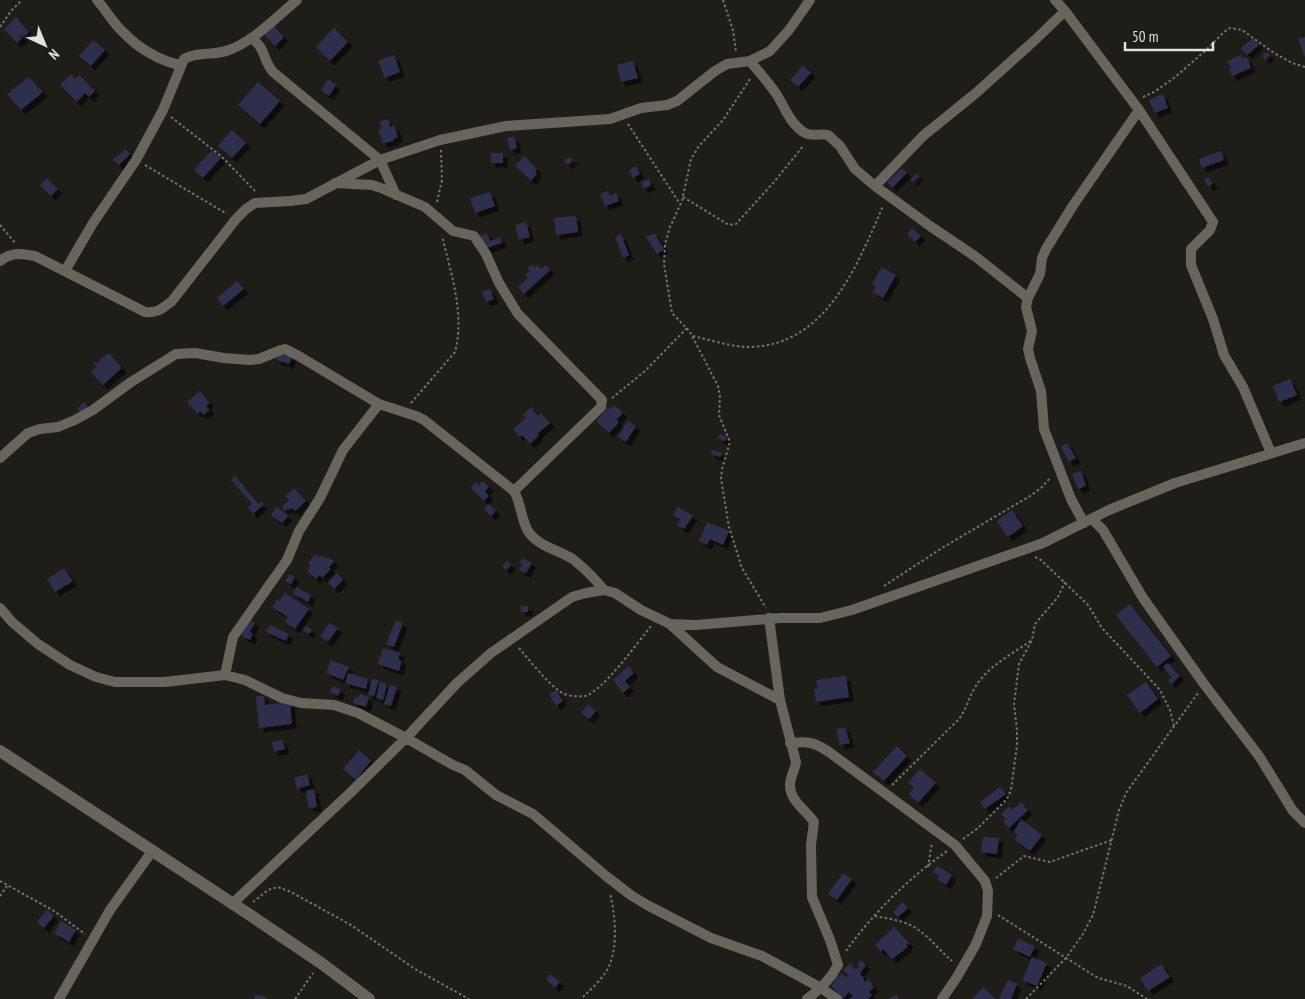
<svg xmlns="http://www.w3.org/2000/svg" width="1305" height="999" viewBox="0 0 1305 999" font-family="'PT Sans Narrow',sans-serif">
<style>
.building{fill:#2e2f4e;filter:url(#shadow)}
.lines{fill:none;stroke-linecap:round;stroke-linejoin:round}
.path{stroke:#75746f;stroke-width:2;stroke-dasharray:2.5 2.5;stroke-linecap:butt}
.minor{stroke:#67655e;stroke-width:10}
.tertiary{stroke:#67655e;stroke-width:12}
</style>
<defs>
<filter id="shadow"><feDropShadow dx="4.5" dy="4.5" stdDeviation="0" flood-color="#0009"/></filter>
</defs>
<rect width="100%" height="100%" fill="#1e1d17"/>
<path class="building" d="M16,17L29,32L17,43L4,29Z
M272,24L284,37L275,46L263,33Z
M334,28L348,42L330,61L316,47Z
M1305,37V57L1298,39Z
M1253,38L1259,45L1247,55L1241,48Z
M93,40L105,50L91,66L79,56Z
M1267,52L1270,55L1265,60L1262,56Z
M394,55L400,72L385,78L378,61Z
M1241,55L1242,58L1247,57L1251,68L1232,76L1229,69L1231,68L1227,61Z
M633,61L638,78L621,82L617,65Z
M803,65L811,73L798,87L790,80Z
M71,74L75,79L79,75L95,91L89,97L85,93L77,102L60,85Z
M29,77L43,92L21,110L7,94Z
M328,79L336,85L329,96L321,90Z
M258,82L280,101L260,124L238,105Z
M1163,94L1168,108L1155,113L1149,100Z
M388,119L390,127L394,125L398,137L393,139L394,141L383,143L378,130L382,129L379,122Z
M232,130L246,143L232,158L218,146Z
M514,137L517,148L510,150L507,138Z
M125,149L130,154L119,165L113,160L116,156L117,157Z
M212,150L221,158L203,178L194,170Z
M1221,151L1224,160L1202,168L1199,159Z
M491,153H503V163H491Z
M524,156L537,169L535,172L537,174L531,181L515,166Z
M569,157L573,160L568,165L564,161Z
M636,166L640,174L633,178L629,170Z
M902,168L907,173L892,188L887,182Z
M917,173L919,176L913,182L910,180Z
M1208,177L1213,183L1209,187L1204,180Z
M47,178L58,189L51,196L40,185Z
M649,179L651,186L643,188L641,182Z
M608,191L610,196L616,193L619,201L605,206L600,194Z
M490,192L495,206L475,213L470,198Z
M576,216L578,232L556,235L554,218Z
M526,222L530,237L519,240L515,225Z
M912,228L921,236L915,242L907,234Z
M487,233L490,241L500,237L502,243L484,249L479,236Z
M654,233L664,249L657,254L646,237Z
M621,234L629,255L623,258L615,237Z
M532,264L535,267L537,265L541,269L546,265L550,270L524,294L518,287L528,278L525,275L530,271L527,269Z
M882,267L896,275L883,298L873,292L876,286L872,284Z
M237,281L244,289L223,306L217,298Z
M490,289L494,299L486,302L482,292Z
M109,353L122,368L103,385L91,372L97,367L93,363L95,362L97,364L101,360L100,359Z
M279,353L292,357L289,364L276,360Z
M1290,379L1297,395L1279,402L1273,386Z
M200,391L210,403L206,406L210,410L203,415L200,411L198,414L187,402Z
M84,402L89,408L82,414L77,409Z
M614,405L623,413L616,420L619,422L609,433L596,421L608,407L611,409Z
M531,407L538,416L541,413L550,423L537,434L539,435L530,444L522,435L520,437L513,429L526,418L523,415Z
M627,421L636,426L626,442L618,437Z
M720,434L727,437L725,441L718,439Z
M1067,443L1076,458L1069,462L1061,447Z
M712,450L722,453L720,457L710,454Z
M1081,471L1086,486L1078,489L1072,474Z
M235,476L259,504L261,502L264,504L253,514L248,507L252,504L231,480Z
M483,481L489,487L485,491L489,496L484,501L471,488L476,482L478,485Z
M294,488L306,501L295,511L292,508L290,510L287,508L284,511L282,507L289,500L285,496Z
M489,504L496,511L491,516L484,509Z
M277,507L288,516L282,523L271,515Z
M678,507L693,516L684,529L677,525L680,519L673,515Z
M1012,510L1023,526L1008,537L997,521Z
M707,522L729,531L723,545L710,539L707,545L699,541Z
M316,554L318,557L320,555L323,557L324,556L327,559L329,557L334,562L329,567L331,569L322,578L320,575L316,579L307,571L311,566L308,563Z
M522,558L532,563L526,573L519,570L522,564L519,563Z
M507,561L511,565L506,570L502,566Z
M64,568L73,581L55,592L47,579Z
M337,573L343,580L334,589L328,582Z
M290,574L295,577L291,584L285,581Z
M296,587L311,595L308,602L293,594Z
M285,593L309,609L295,629L285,622L288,617L272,607L278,599L280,601Z
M1130,604L1171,656L1157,667L1116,615Z
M521,606H528V612H521Z
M249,619L255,623L250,632L253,634L250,640L241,636Z
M396,620L403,623L394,647L386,644Z
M330,623L338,628L328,642L320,636Z
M270,625L289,634L286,641L266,632Z
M306,626L312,630L309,634L303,630Z
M383,648L400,653L398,659L402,661L399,671L378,664Z
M331,660L349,667L343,680L326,673Z
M1168,663L1180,676L1171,684L1168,681L1171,677L1163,667Z
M629,666L634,673L625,681L630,687L623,693L613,680Z
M348,673L368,679L366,689L345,683Z
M846,676L849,697L816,702L814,689L818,688L816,680Z
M372,679L379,680L374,696L368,695Z
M380,682L387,684L383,700L376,698Z
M1146,682L1158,699L1140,713L1127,695Z
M390,685L397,687L391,706L384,704Z
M333,686L341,690L338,696L330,692Z
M556,690L563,701L556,706L549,694Z
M360,694L369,697L366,707L353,703L355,697L358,698Z
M256,696H264L265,705L290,702L292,724L259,728Z
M588,704L596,711L589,719L581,713Z
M845,727L850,743L840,745L836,729Z
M282,740L285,749L274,752L272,742Z
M897,746L907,756L884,781L873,772Z
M359,750L371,761L356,780L343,769Z
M920,769L936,783L918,803L909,794L914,788L908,783Z
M307,774L310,785L297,789L294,778Z
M1000,787L1006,794L985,809L980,802Z
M314,789L317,807L309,808L306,791Z
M1021,802L1028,810L1009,828L1003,822L1006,819L1001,814L1009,806L1012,810Z
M1021,819L1042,835L1030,851L1014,839L1018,835L1014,832Z
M983,837L999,838L997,854L981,852Z
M937,866L952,875L946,885L937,879L939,876L933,872Z
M843,873L852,879L837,900L828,894Z
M902,902L908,908L898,917L893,912Z
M47,910L54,916L44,928L37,922Z
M61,921L76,930L69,942L54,933Z
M894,927L909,943L906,946L908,947L892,959L883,949L881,952L875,945Z
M1018,939L1035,946L1030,957L1013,949Z
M1032,957L1047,963L1037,986L1022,980Z
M861,960L866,966L859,973L864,978L863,979L865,982L868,979L874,987L869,992L872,995L868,999H849L853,996L849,992L843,999L831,986L835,982L833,980L838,975L839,977L842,974L845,978L848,975L843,970L850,963L856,970L859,966L857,964Z
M1161,964L1170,977L1148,991L1140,978Z
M550,974L560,982L555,988L546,979Z
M1008,980L1017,984L1011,999H999Z
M983,987L996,999H972Z
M255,995L267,997L266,999H254Z
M897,995L899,999H888Z"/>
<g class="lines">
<path class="path" d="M723,0L733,30L736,52
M0,27L11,11L22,0
M750,79L723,120L699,146L691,159L682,201L670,227L665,244L664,264L672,313L690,332L718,386L720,397L719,415L730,442L722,469L721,479L729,527L742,568L766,608
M1143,97L1154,92L1174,78L1205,51L1224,32L1230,28L1242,30L1274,53L1292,63L1305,67
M171,117L221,156L255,191
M628,124L680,204
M145,165L227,214
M683,197L729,225L736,224L774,182L804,145
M437,202L442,180L441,150
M0,225L16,244
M693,336C711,340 731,347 749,347C826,346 857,266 883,206
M612,398L645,371L687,328
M411,403L455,352C465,315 451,273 442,236
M1035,557L1041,560L1088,605L1102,628L1160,690L1170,710L1174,726
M884,586L942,548L1030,496L1041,488L1051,477
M519,648C531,662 544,679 559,691C565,696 577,697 585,696C602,692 639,641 651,626
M892,785L958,720C968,708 970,691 981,679C994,663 1015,652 1032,640
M963,839L978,828L1007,799L1011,790L1017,745V730L1014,704L1019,664L1032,640L1035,624L1058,597L1065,582
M928,867L932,843
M996,878L1024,856L1050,862L1112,840
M0,881L54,911L85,934
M0,896L7,886
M253,902L268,890L278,887L291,892L351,925L415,969L469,999
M998,915L1090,973L1098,978L1127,986L1147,999
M875,916C890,919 908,921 920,931C931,939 941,952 952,961
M846,951C874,912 908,879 947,851
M583,997C592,988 605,977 610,964C618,943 615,914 610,893
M295,999L313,973
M1026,999L1066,958L1083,934L1093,915L1119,810L1126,793L1198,693"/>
<path class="minor" d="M97,0C106,10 113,23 124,33C138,48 160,61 180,65
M1055,0L1065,11L1139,110L1213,222L1210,230L1191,249V265L1213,319L1224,355L1243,387L1271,453
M251,38C267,49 262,59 273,72L380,160L396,195
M750,61C759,72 769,83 777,95C785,108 791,125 805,133C812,137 821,133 828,135L840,146L855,169L875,186L930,226L976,257L1028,298
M335,183L372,185L381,188L425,207L453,231L474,236L486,254L499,283L518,314L602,400L601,407L514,491
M875,186L923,136L976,93L1035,40L1065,11
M0,261C13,251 21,254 35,256L145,312C158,313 162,309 172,301L236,219L246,209L255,203L290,201L306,199L380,160L440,140L506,126L610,119L641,108L667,105L677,101L715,71L727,64L750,61L770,51L789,30L810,0
M65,271L93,223L136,160L163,110L184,59C198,51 214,56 229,50C254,41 276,17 297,0
M0,458L28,433L40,429L58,427L75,420L93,410L131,382L176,354L195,353L224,358L250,360L259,359L281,350L285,349L297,355L379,404L416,416L424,420L514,491C521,503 521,519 528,531C538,547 560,550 574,560C585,569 595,579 604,590
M1092,519L1103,530L1143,598L1204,684L1259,756L1293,811L1305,823
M1084,523L1071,499L1044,429L1041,391L1030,358L1028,349L1032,331L1026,307L1028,298L1040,274L1042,258L1046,249L1074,204L1139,110
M0,608L12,622L38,644L70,665L96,677L115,682H165L225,675L245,680L282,698L301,703L334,705L358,713L406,738L453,765L465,770L496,795L533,814L606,876L632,896L649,906L711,938L762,956L821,988L837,999
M769,618L780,700L796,762C795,770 790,777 790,785C790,801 806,810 814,822L811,845L812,897L830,940L838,965C830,980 820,989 807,999
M670,624L717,667L780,700
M225,675L233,637L287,560L299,531L320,498L343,450L379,404
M790,743C808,741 814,742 829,752L955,845L985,881L988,891L987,916L976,944L957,977L942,999
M232,904L349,794L406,738L457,683L491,653L572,597L586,593L604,590L615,593L641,610L670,624L696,625L779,618H820L852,610L1043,543L1109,510L1175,483L1305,443
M59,999L110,910L153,850"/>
<path class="tertiary" d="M0,751L244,911L321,963L369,999"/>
</g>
<g transform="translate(45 45) rotate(136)" stroke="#1e1d17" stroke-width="4" paint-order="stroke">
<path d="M0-4L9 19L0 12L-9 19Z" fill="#e2e1dc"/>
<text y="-8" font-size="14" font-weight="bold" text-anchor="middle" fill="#e2e1dc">N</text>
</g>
<path d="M1125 42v8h88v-8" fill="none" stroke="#e2e1dc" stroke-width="2.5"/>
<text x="1132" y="42" font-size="15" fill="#e2e1dc" stroke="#1e1d17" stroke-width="4" paint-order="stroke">50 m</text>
</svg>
